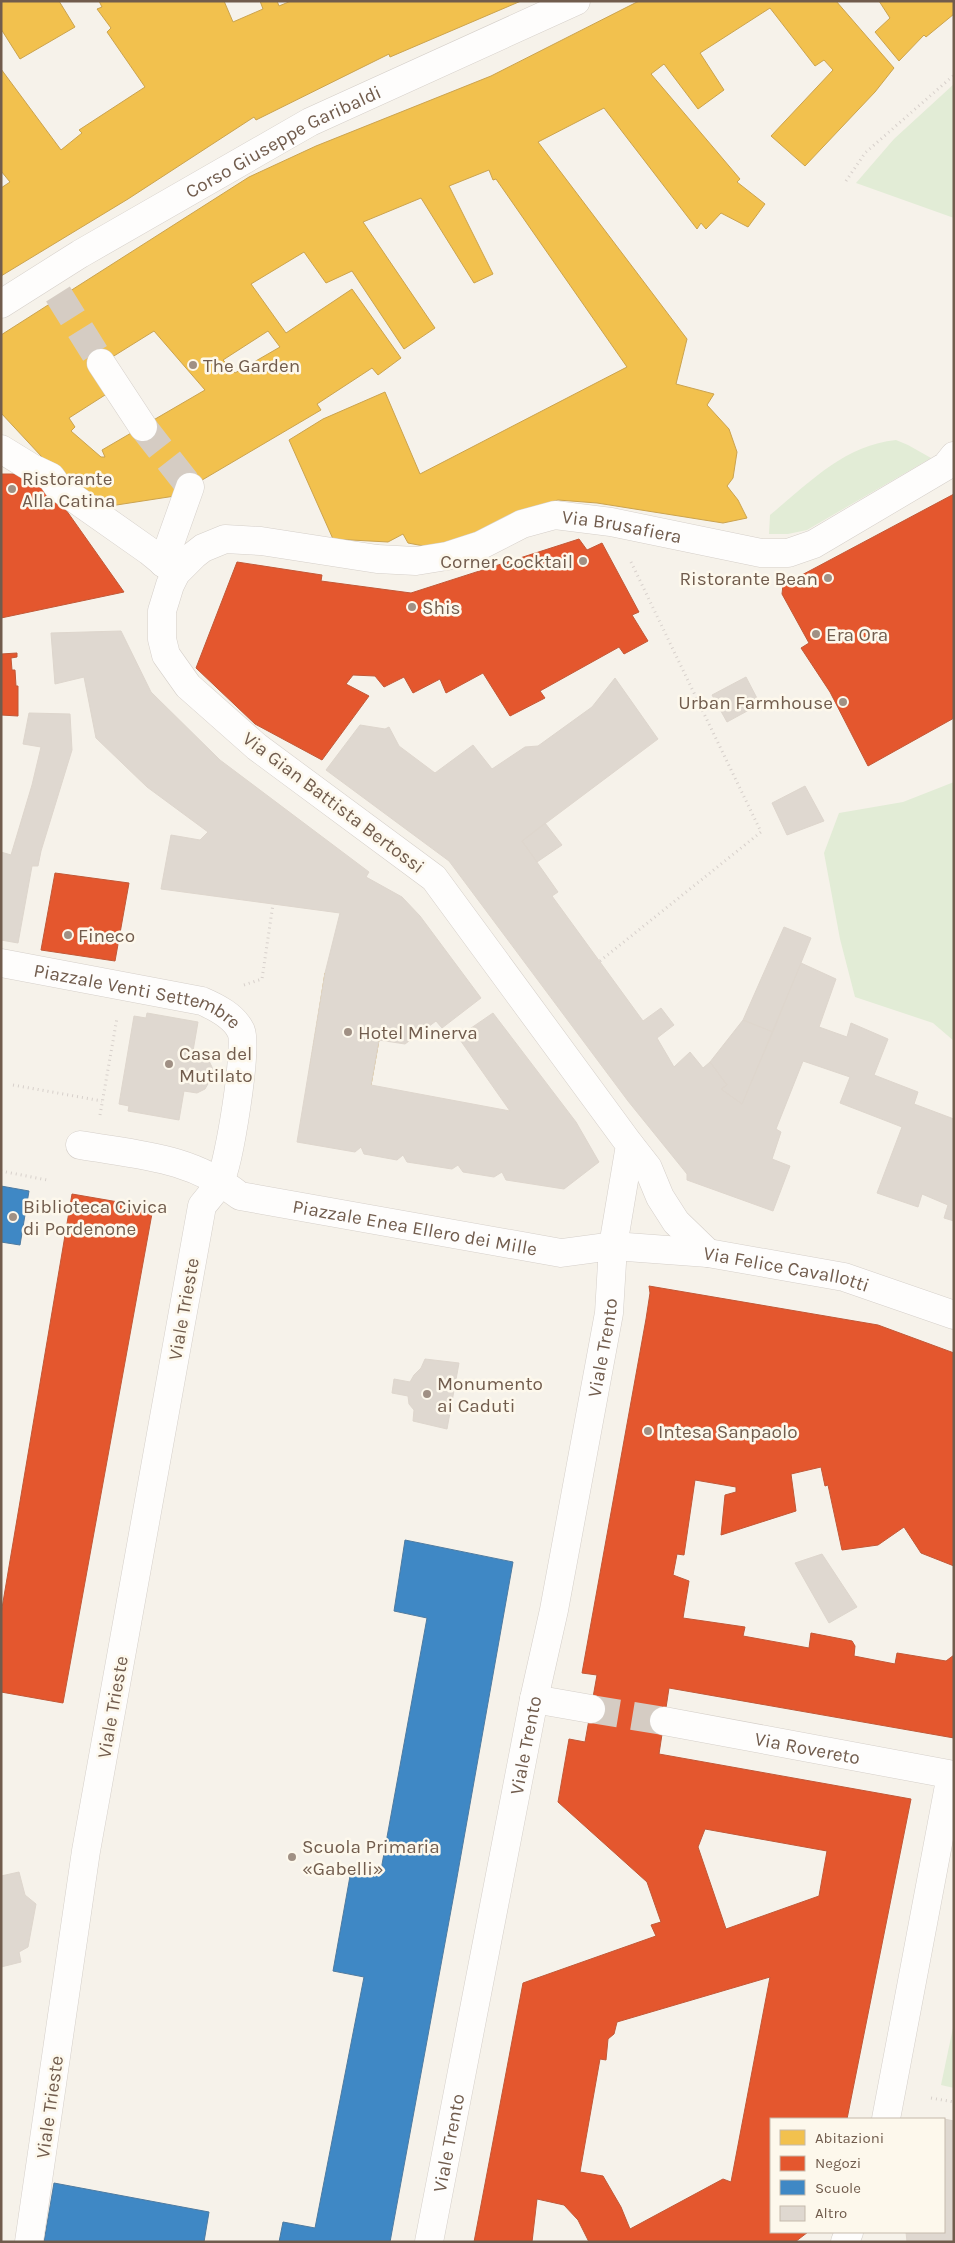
<svg xmlns="http://www.w3.org/2000/svg" width="955" height="2243" viewBox="0 0 955 2243" font-family="Karla,sans-serif">
<style>
.green{fill:#e2ecd6}
.homes{fill:#f2c14e;stroke:#cba34e;fill-rule:evenodd}
.shops{fill:#e4572e;stroke:#c25837;fill-rule:evenodd}
.schools{fill:#3f88c5;stroke:#4e7ba1}
.building{fill:#dfd8d0;stroke:#ded6cd}
.lines{fill:none;stroke-linecap:round;stroke-linejoin:round}
.minor-tunnel{stroke:#d5ccc3;stroke-width:28;stroke-dasharray:28 14;stroke-linecap:butt}
.minor-casing{stroke:#d5cfc9;stroke-width:29}
.path{stroke:#d7d0cb;stroke-width:3;stroke-dasharray:1 4;stroke-linecap:butt}
.minor{stroke:#fefdfc;stroke-width:28}
.poi-dot{fill:#a09084;stroke:#fdf8ec;stroke-width:2}
.labels{text-anchor:middle;stroke-width:5;stroke-linejoin:round;paint-order:stroke}
.street-label{font-size:19px;fill:#715c4d;stroke:#fdf8ec}
.poi-label{font-size:19px;fill:#715c4d;stroke:#fdf8ec;text-anchor:start}
</style>
<rect width="100%" height="100%" fill="#f6f2ea"/>
<path class="green" d="M954,84V218L856,183L894,139Z
M896,440L908,445L931,458L807,530L788,534H769L770,515C808,484 844,445 896,440Z
M954,782V1041L933,1023L855,997L840,939L824,853L839,813L903,802Z
M954,2023V2088L941,2085Z"/>
<path class="homes" d="M1,1H59L75,27L20,59L1,29Z
M99,1H224L233,22L263,9L260,1H277L279,6L291,1H521L390,57L389,54L256,120L254,117L128,199L1,276V188L10,182L1,171V69L61,150L82,133L79,130L145,87L107,32L111,28L97,9L102,7Z
M639,1H836L894,68L875,92L805,166L771,136L833,70L824,60L815,66L770,8L700,53L724,90L698,109L664,64L651,74L740,179L737,182L765,204L748,227L721,213L706,229L701,223L697,229L604,108L538,142L687,339L676,384L714,394L707,405L729,429L737,452L733,478L727,486L738,500L747,518L723,523L597,503L558,500L517,512L473,534L429,547L408,543L403,534L388,542L333,539L289,440L323,419L385,392L420,474L627,367L496,179L493,180L489,170L449,186L493,274L474,283L421,198L363,222L435,328L404,349L352,271L326,283L304,252L251,284L286,333L352,289L401,358L378,375L372,368L317,404L321,410L175,496L110,506V499L87,494L55,471L1,413V335L249,177L316,146L491,76ZM154,331L205,390L102,450L105,457H101L71,431L75,427L69,418L116,388L101,364ZM268,331L280,347L235,373L223,360Z
M879,1H954V14L926,37L924,35L899,61L875,32L890,18Z
M325,973L388,989L371,1085L309,1074Z"/>
<path class="shops" d="M1,474H26L47,483L124,592L1,618Z
M954,494V718L868,766L830,692L801,648L809,643L782,594L783,585Z
M579,539L587,550L602,543L639,612L632,615L648,641L624,654L619,647L540,691L545,698L510,716L483,673L446,693L440,679L413,693L404,677L384,687L375,676L353,675L346,684L369,696L322,760L255,724L196,668L237,562L322,575L321,581L411,593Z
M17,653V657L11,658L12,670H15L16,686H18V716L1,715V654Z
M55,873L129,883L115,961L41,950Z
M72,1194L153,1208L63,1703L1,1692V1614Z
M649,1286L878,1325L954,1353V1566L921,1553L904,1527L878,1545L842,1550L828,1485L825,1486L821,1467L791,1474L796,1511L721,1535L725,1495L736,1492V1487L695,1480L684,1555L677,1554L673,1575L689,1581L683,1618L745,1627L743,1636L809,1648L811,1633L852,1641L855,1646L854,1656L895,1664L897,1653L946,1661L954,1655V1738L669,1688L659,1754L911,1799L847,2119H771V2232H808L795,2242H589L578,2220L564,2205L537,2199L532,2242H474L523,1983L656,1936L651,1925L661,1922L647,1882L558,1802L569,1739L585,1742L597,1675L582,1673L646,1319L650,1293ZM705,1829L827,1851L819,1896L726,1929L698,1847ZM770,1977L731,2182L723,2179L630,2229L621,2207L603,2176L580,2172L600,2059L606,2060L608,2039L614,2034L617,2022Z"/>
<path class="schools" d="M1,1186L29,1191L20,1245L1,1242Z
M405,1540L513,1562L456,1883L390,2242H279L283,2222L315,2228L364,1977L333,1971L352,1865L381,1870L427,1618L394,1611Z
M54,2183L209,2212L204,2242H44Z"/>
<path class="building" d="M121,631L151,692L220,760L369,872L366,877L402,897L420,916L481,998L442,1028L436,1021L405,1044L379,1040L371,1085L510,1111L458,1037L493,1013L576,1122L599,1162L564,1189L506,1180L502,1172L494,1177L463,1172L458,1165L452,1169L407,1162L403,1155L397,1160L364,1154L361,1147L355,1152L297,1142L325,973L340,913L161,889L171,835L200,840L208,832L147,787L96,738L84,677L55,684L51,633Z
M746,677L760,704L727,722L712,695Z
M615,678L658,739L522,841L558,892L552,896L643,1021L661,1008L674,1025L657,1038L674,1067L690,1052L703,1068L710,1062L727,1085L721,1089L742,1104L801,963L836,979L819,1027L847,1037L851,1023L888,1039L874,1075L918,1092L914,1104L954,1119V1221L944,1218L948,1205L922,1194L918,1207L877,1193L902,1127L840,1103L850,1077L803,1061L776,1129L781,1132L772,1159L790,1166L773,1211L687,1180V1174L628,1101L449,861L326,770L360,725L385,729L389,727L399,746L435,773L473,745L492,769L525,747L538,746L592,707Z
M29,713L70,714L72,750L41,851L38,866H32L18,943L1,940V852L11,855L32,785L41,747L23,744Z
M805,786L824,821L787,835L772,803Z
M545,823L562,845L537,862L522,841Z
M784,927L811,938L773,1032L743,1020Z
M147,1013L198,1022L193,1051L199,1052L207,1057L212,1067L213,1075L205,1089L197,1093L184,1091L179,1120L128,1111L129,1106L119,1104L134,1016L146,1018Z
M743,1020L773,1032L742,1104L721,1089L727,1085L710,1062Z
M425,1359L459,1363L447,1429L413,1421L414,1410L409,1404L408,1396L392,1393L394,1379L410,1382L414,1375L421,1368Z
M822,1554L857,1607L829,1623L795,1563Z
M19,1872L25,1895L36,1904L28,1947L19,1952L21,1962L1,1967V1876Z
M944,2119L954,2121V2242H907L906,2232H944Z"/>
<g class="lines">
<path class="minor-tunnel" d="M58,294L101,363
M143,427L190,487
M591,1709L664,1721"/>
<defs>
<g id="minor">
<path id="s1" d="M1,304L80,254L310,122L576,1"/>
<path d="M101,363L143,427"/>
<path d="M1,449L32,468L51,477L58,487L149,551L176,573"/>
<path d="M163,563L190,487"/>
<path id="s2" d="M1,963L202,1001C216,1007 234,1016 241,1031C248,1047 229,1164 220,1181C216,1190 208,1198 202,1206L86,1851L29,2242"/>
<path id="s3" d="M80,1145C139,1155 192,1157 240,1196L561,1253L613,1246L708,1253L844,1277L954,1315"/>
<path d="M630,1145L648,1168L660,1197L676,1222L708,1253"/>
<path d="M534,1699L591,1709"/>
<path id="s4" d="M664,1721L954,1775"/>
<path d="M886,2119L951,1775"/>
<path id="s5" d="M429,2242L534,1699L554,1610L609,1313L613,1246L630,1145L434,878L257,747L188,686L166,655L162,639V611L170,585L176,573L194,555L203,548L225,539L261,541L377,559L416,561L447,556L481,545L522,524L555,515L611,522L761,553H788L814,544L946,466L954,456"/>
<path d="M845,2242L849,2232"/>
</g>
</defs>
<use href="#minor" class="minor-casing"/>
<path class="path" d="M846,181L865,153L954,75
M600,961L761,832L630,560
M244,985L262,979L273,904
M13,1085L102,1101
M100,1115L117,1018
M1,1171L47,1180
M931,2098L954,2102"/>
<use href="#minor" class="minor"/>
</g>
<g class="poi-dot">
<circle cx="193" cy="365" r="5"/>
<circle cx="12" cy="489" r="5"/>
<circle cx="583" cy="561" r="5"/>
<circle cx="828" cy="578" r="5"/>
<circle cx="412" cy="607" r="5"/>
<circle cx="816" cy="634" r="5"/>
<circle cx="843" cy="702" r="5"/>
<circle cx="68" cy="935" r="5"/>
<circle cx="348" cy="1032" r="5"/>
<circle cx="169" cy="1064" r="5"/>
<circle cx="13" cy="1217" r="5"/>
<circle cx="427" cy="1394" r="5"/>
<circle cx="648" cy="1431" r="5"/>
<circle cx="292" cy="1857" r="5"/>
</g>
<g class="labels">
<g class="street-label">
<text dy="7" stroke="none"><textPath href="#s1" startOffset="326">Corso Giuseppe Garibaldi</textPath></text>
<text dy="7" stroke="none"><textPath href="#s5" startOffset="2351">Via Brusafiera</textPath></text>
<text transform="translate(334 802) rotate(37)" y="7">Via Gian Battista Bertossi</text>
<text dy="7" stroke="none"><textPath href="#s2" startOffset="141">Piazzale Venti Settembre</textPath></text>
<text dy="7" stroke="none"><textPath href="#s3" startOffset="348">Piazzale Enea Ellero dei Mille</textPath></text>
<text dy="7" stroke="none"><textPath href="#s3" startOffset="724">Via Felice Cavallotti</textPath></text>
<text transform="translate(183 1309) rotate(-80)" y="7">Viale Trieste</text>
<text dy="7" stroke="none"><textPath href="#s5" startOffset="911">Viale Trento</textPath></text>
<text transform="translate(112 1707) rotate(-80)" y="7">Viale Trieste</text>
<text dy="7" stroke="none"><textPath href="#s5" startOffset="506">Viale Trento</textPath></text>
<text dy="7" stroke="none"><textPath href="#s4" startOffset="146">Via Rovereto</textPath></text>
<text transform="translate(49 2107) rotate(-82)" y="7">Viale Trieste</text>
<text dy="7" stroke="none"><textPath href="#s5" startOffset="101">Viale Trento</textPath></text>
</g>
<g class="poi-label">
<text x="203" y="372">The Garden</text>
<text x="22" y="485">Ristorante<tspan x="22" dy="22">Alla Catina</tspan></text>
<text x="573" y="568" text-anchor="end">Corner Cocktail</text>
<text x="818" y="585" text-anchor="end">Ristorante Bean</text>
<text x="422" y="614">Shis</text>
<text x="826" y="641">Era Ora</text>
<text x="833" y="709" text-anchor="end">Urban Farmhouse</text>
<text x="78" y="942">Fineco</text>
<text x="358" y="1039">Hotel Minerva</text>
<text x="179" y="1060">Casa del<tspan x="179" dy="22">Mutilato</tspan></text>
<text x="23" y="1213">Biblioteca Civica<tspan x="23" dy="22">di Pordenone</tspan></text>
<text x="437" y="1390">Monumento<tspan x="437" dy="22">ai Caduti</tspan></text>
<text x="658" y="1438">Intesa Sanpaolo</text>
<text x="302" y="1853">Scuola Primaria<tspan x="302" dy="22">«Gabelli»</tspan></text>
</g>
</g>
<rect width="955" height="2243" fill="none" stroke="#715c4d" stroke-width="5"/>
<rect x="770" y="2118" width="175" height="115" fill="#fdf8ec" stroke="#c5baac"/>
<rect x="780" y="2130" width="25" height="15" fill="#f2c14e" stroke="#c5baac"/>
<text x="815" y="2143" font-size="15" fill="#715c4d">Abitazioni</text>
<rect x="780" y="2156" width="25" height="15" fill="#e4572e" stroke="#c5baac"/>
<text x="815" y="2168" font-size="15" fill="#715c4d">Negozi</text>
<rect x="780" y="2180" width="25" height="15" fill="#3f88c5" stroke="#c5baac"/>
<text x="815" y="2193" font-size="15" fill="#715c4d">Scuole</text>
<rect x="780" y="2206" width="25" height="15" fill="#dfd8d0" stroke="#c5baac"/>
<text x="815" y="2218" font-size="15" fill="#715c4d">Altro</text>
</svg>
